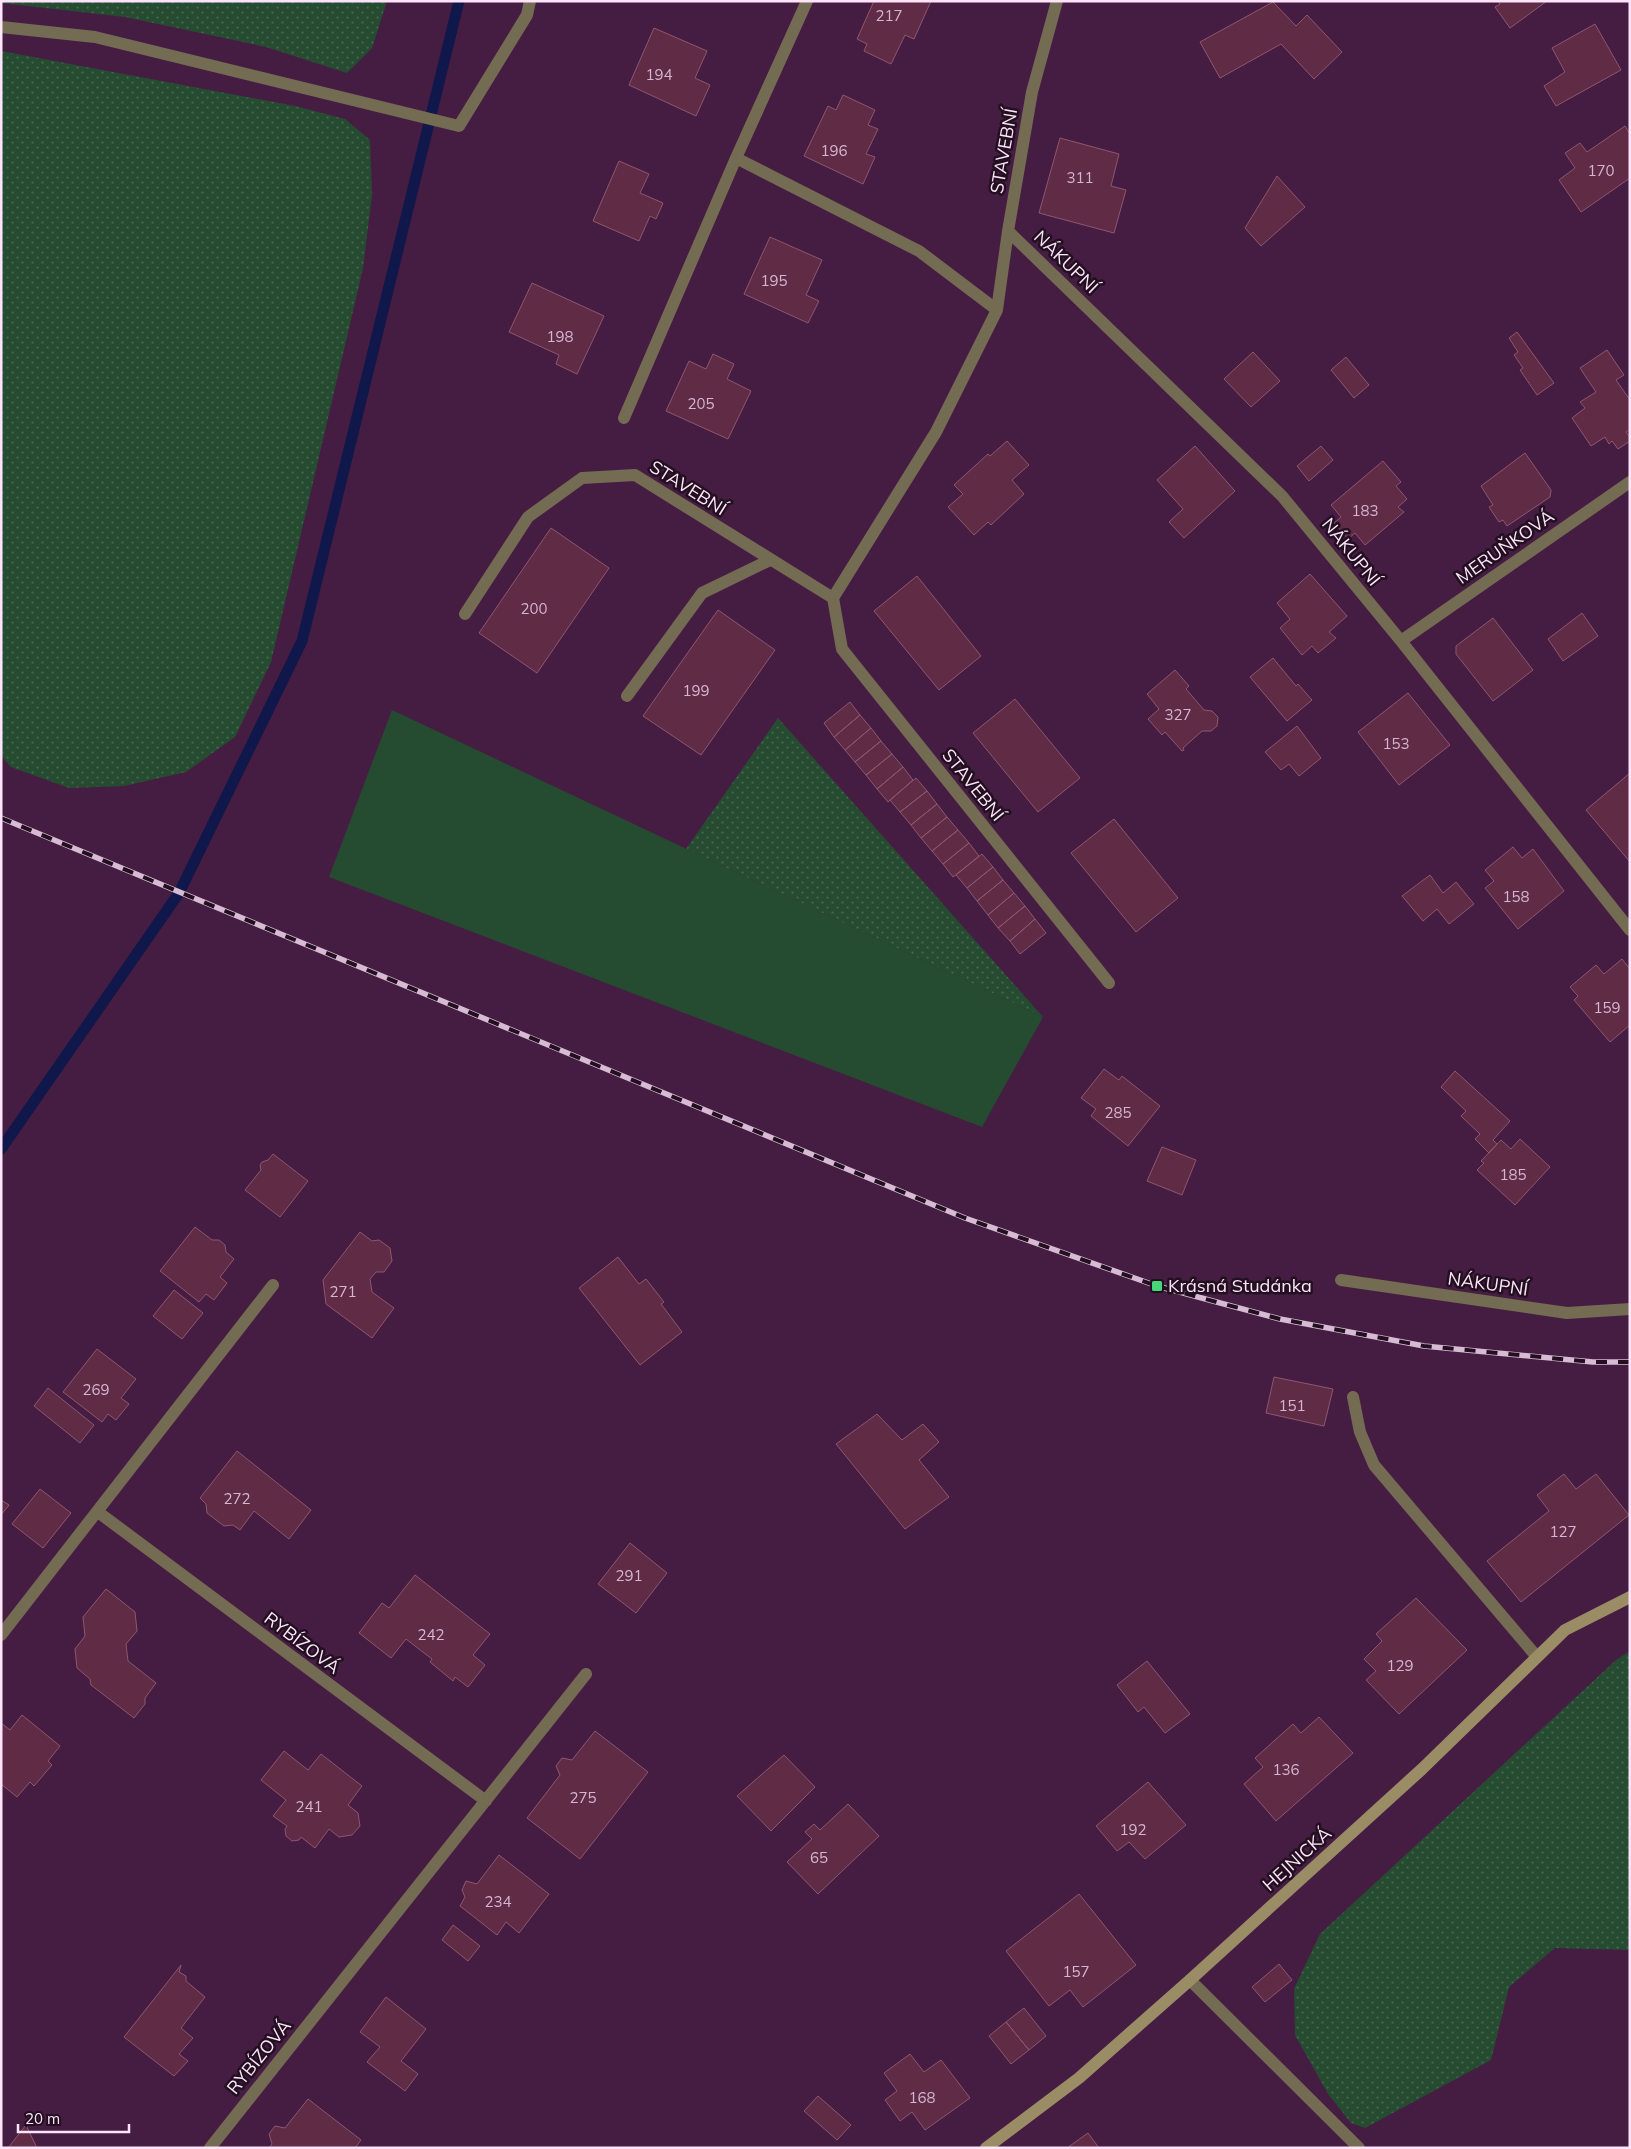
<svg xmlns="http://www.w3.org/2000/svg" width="1631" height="2149" viewBox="0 0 1631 2149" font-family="Mulish,sans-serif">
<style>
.grass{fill:url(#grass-dots)}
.green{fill:#254c30}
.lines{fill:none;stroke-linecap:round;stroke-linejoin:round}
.stream{stroke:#10174a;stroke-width:11}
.building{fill:#5f2b45;stroke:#8f5670}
.service{stroke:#746b53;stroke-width:12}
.minor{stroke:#746b53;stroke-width:12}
.secondary{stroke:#9a8d66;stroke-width:12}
.rail-casing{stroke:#d7bad3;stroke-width:5.5}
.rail{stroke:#221020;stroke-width:4;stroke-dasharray:11;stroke-linecap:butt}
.poi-dot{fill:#47d779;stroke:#221020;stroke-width:2}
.labels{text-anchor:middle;stroke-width:5;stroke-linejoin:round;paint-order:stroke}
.number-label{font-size:15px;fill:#d6b6cd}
.street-label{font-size:18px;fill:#fee4fa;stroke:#221020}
.poi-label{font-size:18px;fill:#fee4fa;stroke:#221020;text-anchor:start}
</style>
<defs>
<pattern id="grass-dots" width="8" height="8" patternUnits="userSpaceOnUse" patternTransform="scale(1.25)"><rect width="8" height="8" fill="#254c30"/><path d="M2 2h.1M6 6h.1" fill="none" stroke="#46664f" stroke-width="1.8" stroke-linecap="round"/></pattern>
</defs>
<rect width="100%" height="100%" fill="#461d42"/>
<path class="grass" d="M1,1H387L372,48L347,73L266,47L125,17L1,3Z
M1,51L295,106L345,119L370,140L372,195L363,268L271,662L235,737L186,772L124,786L69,788L11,767L1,756Z
M778,718L1043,1017L686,849Z
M1630,1651V1950L1555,1948L1509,1987L1491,2060L1365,2128L1351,2123L1328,2094L1295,2035L1294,1989L1320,1934L1616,1660Z"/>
<path class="green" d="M392,710L1043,1017L982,1127L329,877Z"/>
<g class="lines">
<path class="stream" d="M1,1149L179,893L302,641L459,1"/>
</g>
<path class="building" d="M874,1H931L914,39L905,35L891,64L864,51L867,44L857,39Z
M1498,1H1547L1510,28L1495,7L1500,4Z
M1273,2L1296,26L1307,15L1342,52L1314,79L1281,44L1220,78L1200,42Z
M1595,24L1621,70L1556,106L1544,86L1565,72L1552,48Z
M654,28L707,51L695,78L710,85L696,116L629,85Z
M843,95L875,110L868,125L878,129L866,154L875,157L863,184L804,156L828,106L836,110Z
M1625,126L1630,134V178L1581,212L1559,180L1575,168L1565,153L1580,143L1587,152Z
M1060,138L1119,154L1111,186L1126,190L1114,233L1039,213Z
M619,161L649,174L640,193L663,203L656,219L650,216L639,241L593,221Z
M1277,176L1305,207L1261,246L1245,228Z
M770,237L822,260L806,295L819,301L808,323L744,294Z
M532,283L604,316L577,374L556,364L559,355L509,332Z
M1517,332L1554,383L1537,395L1520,370L1523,368L1514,355L1518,352L1509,338Z
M1607,350L1624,375L1616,380L1630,400V429L1626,432L1630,437V441L1618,449L1612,441L1609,444L1605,437L1591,446L1572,418L1585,408L1580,402L1596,392L1580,368Z
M1253,352L1280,381L1251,407L1224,379Z
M713,354L734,364L727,379L751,391L728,439L666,411L689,361L706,369Z
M1346,357L1369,385L1354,398L1331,370Z
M1007,441L1029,465L1012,480L1024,494L991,525L988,522L974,535L948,507L963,494L954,485L988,454L990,456Z
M1195,446L1235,491L1184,538L1169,522L1183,509L1157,480Z
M1321,446L1333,460L1309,481L1297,466Z
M1525,453L1551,490L1550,497L1507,526L1503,520L1499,522L1489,507L1493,505L1481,486Z
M1383,461L1401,482L1396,486L1407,499L1398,507L1404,512L1365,545L1355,533L1348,539L1334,523L1341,517L1331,505Z
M551,528L609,568L537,673L479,633Z
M1310,574L1347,616L1329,632L1336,638L1318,653L1312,646L1302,655L1280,628L1290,619L1277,603Z
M917,576L981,656L939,690L874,611Z
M718,610L775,650L701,755L643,716Z
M1582,613L1598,636L1563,661L1548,639Z
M1493,618L1533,670L1493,701L1456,654V646Z
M1273,658L1296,686L1298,684L1312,700L1287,721L1250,677Z
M1175,670L1189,686L1186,689L1204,710L1212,711L1218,717L1217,726L1211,731H1202L1183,748L1184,750L1182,751L1165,732L1162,735L1148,719L1159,709L1147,694Z
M1408,693L1450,745L1399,785L1358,732Z
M1015,699L1080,778L1038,812L973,733Z
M850,702L860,715L834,737L824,723Z
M860,715L871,728L845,750L834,737Z
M1297,726L1321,758L1299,776L1289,764L1281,770L1265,752Z
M871,728L881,741L855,762L845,750Z
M881,741L892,754L866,775L855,762Z
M892,754L903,767L877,789L866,775Z
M903,767L913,780L888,802L877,789Z
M1630,773V862L1586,810Z
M916,778L927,791L900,812L890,800Z
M927,791L937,804L911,825L900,812Z
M937,804L947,817L921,838L911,825Z
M947,817L958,830L932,851L921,838Z
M1114,819L1178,898L1136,932L1071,853Z
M958,830L969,843L943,864L932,851Z
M969,843L979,856L953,877L943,864Z
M1513,847L1522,858L1533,849L1564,891L1518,929L1485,888L1494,881L1485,870Z
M982,854L993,867L967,888L956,875Z
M993,867L1003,880L977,901L967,888Z
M1430,875L1443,893L1456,882L1474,904L1449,924L1437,909L1423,921L1402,896Z
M1003,880L1014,893L988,915L977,901Z
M1014,893L1025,906L998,928L988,915Z
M1025,906L1035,919L1010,941L998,928Z
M1035,919L1046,933L1020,954L1010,941Z
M1622,959L1630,969V1025L1610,1042L1574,1000L1578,996L1570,987L1596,965L1604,974Z
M1104,1069L1119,1080L1122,1076L1160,1106L1128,1146L1091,1116L1096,1109L1081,1098Z
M1455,1071L1510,1121L1493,1140L1497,1144L1489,1153L1475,1139L1480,1134L1461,1116L1466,1111L1441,1087Z
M1520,1139L1550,1167L1515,1205L1477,1170L1484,1163L1481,1161L1501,1140L1511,1149Z
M1162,1147L1196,1160L1182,1195L1147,1181Z
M273,1154L308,1181L280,1217L245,1190L261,1170L260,1165L262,1162L268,1160Z
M195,1227L212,1240H219L225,1245L226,1252L234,1259L220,1277L227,1283L214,1300L206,1294L199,1302L160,1271Z
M360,1232L372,1241L379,1240L390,1248L392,1261L384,1272H376L370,1279L372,1292L394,1308L372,1338L326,1304L323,1280Z
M618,1257L639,1284L646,1279L664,1302L661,1304L682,1332L640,1365L579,1288Z
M174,1290L203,1313L182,1339L153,1316Z
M97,1349L136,1379L121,1398L129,1404L116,1420L108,1414L102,1422L63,1392Z
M1274,1377L1333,1389L1324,1426L1266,1413Z
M48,1388L94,1425L80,1443L34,1406Z
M877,1414L902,1440L923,1424L939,1442L919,1460L949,1497L905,1529L836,1444Z
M237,1451L311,1510L289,1539L254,1511L240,1530L233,1525L224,1526L207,1513L206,1504L200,1498Z
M1564,1474L1576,1489L1596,1474L1629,1515L1521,1602L1487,1561L1549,1511L1537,1495Z
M40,1489L71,1513L43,1548L12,1524Z
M1,1500L9,1505L1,1515Z
M630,1543L667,1573L636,1613L598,1584Z
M415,1575L490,1634L473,1655L485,1665L468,1687L455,1677L453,1681L430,1662L432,1659L406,1639L391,1658L359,1633L382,1603L389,1608Z
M106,1589L135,1612L137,1631L126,1644L128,1661L156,1683L145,1698V1704L134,1718L91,1685L90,1679L77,1668L75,1649L85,1636L83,1617Z
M1416,1598L1467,1650L1399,1714L1366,1680L1376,1671L1364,1659L1382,1641L1376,1634Z
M1147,1661L1190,1714L1165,1733L1144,1707L1138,1712L1117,1685Z
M22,1715L60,1746L48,1761L52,1765L34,1786L30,1782L17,1797L1,1784V1723L10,1730Z
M1319,1717L1353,1753L1276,1821L1244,1784L1263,1767L1255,1758L1293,1724L1301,1733Z
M595,1731L648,1772L580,1859L527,1818L560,1775L556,1766L562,1758L572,1760Z
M284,1751L308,1770L321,1754L362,1786L348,1805L358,1813L360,1826L352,1835L339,1837L329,1829L315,1848L301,1837L299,1840L292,1841L286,1836L285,1829L287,1826L273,1816L286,1800L261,1780Z
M784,1755L815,1787L771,1831L737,1796Z
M1148,1782L1186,1825L1145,1859L1129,1842L1117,1851L1096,1826Z
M848,1804L879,1836L818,1894L787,1862L812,1839L805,1832L814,1824L820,1830Z
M499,1855L549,1894L519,1933L506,1922L497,1935L460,1906L465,1897L462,1890L466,1881L477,1884Z
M1079,1894L1136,1965L1083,2007L1070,1990L1049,2006L1006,1951Z
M453,1925L480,1946L468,1961L442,1940Z
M1279,1964L1292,1980L1265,2002L1252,1987Z
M181,1965L179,1972L186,1976V1981L205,1997L181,2028L193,2038L179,2054L188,2061L174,2076L124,2037Z
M386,1997L426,2029L401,2061L418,2074L405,2091L367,2062L380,2047L360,2032Z
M1024,2008L1046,2036L1029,2050L1006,2022Z
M1006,2022L1029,2050L1011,2064L989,2036Z
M910,2054L924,2072L941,2060L970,2098L925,2130L912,2112L900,2121L885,2100L897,2091L884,2073Z
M818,2096L851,2125L837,2140L804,2111Z
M308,2099L361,2140L355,2148H269L272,2144L269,2134L275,2126L285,2128Z
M26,2125L37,2148H8Z
M1088,2133L1099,2148H1067Z"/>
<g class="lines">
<path class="service" d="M1353,1397L1360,1432L1374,1465L1537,1657
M1190,1980L1359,2148"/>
<path class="minor" d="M1057,1L1032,92L1008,231L997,310L936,432L833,598L842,649L1109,983
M1,27L95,37L459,126L527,15L530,1
M736,158L919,251L997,310
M1008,231L1282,496L1401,641L1630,930
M624,418L736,158L807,1
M465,614L528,517L582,478L635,475L833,598
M1401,641L1630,482
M627,696L702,593L770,560
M1341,1280L1567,1313L1630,1309
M98,1512L486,1801
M1,1635L273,1285
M210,2148L586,1674"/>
<path class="secondary" d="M986,2148L1079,2078L1190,1980L1422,1769L1565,1630L1630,1597"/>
<defs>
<path id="rail" d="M1,818L965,1218L1157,1286L1280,1319L1424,1346L1593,1362H1630"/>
</defs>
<use href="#rail" class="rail-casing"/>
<use href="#rail" class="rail"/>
</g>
<rect class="poi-dot" x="1151" y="1280" width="12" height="12" rx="2.5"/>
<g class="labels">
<g class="number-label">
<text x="889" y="21">217</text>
<text x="659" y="80">194</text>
<text x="834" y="156">196</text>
<text x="1601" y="176">170</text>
<text x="1080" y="183">311</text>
<text x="774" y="286">195</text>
<text x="560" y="342">198</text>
<text x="701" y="409">205</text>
<text x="1365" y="516">183</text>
<text x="534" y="614">200</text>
<text x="696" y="696">199</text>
<text x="1178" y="720">327</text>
<text x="1396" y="749">153</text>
<text x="1516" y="902">158</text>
<text x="1607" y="1013">159</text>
<text x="1118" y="1118">285</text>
<text x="1513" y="1180">185</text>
<text x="343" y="1297">271</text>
<text x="96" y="1395">269</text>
<text x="1292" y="1411">151</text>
<text x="237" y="1504">272</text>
<text x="1563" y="1537">127</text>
<text x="629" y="1581">291</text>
<text x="431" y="1640">242</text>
<text x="1400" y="1671">129</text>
<text x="1286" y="1775">136</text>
<text x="583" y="1803">275</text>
<text x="309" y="1812">241</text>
<text x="1133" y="1835">192</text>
<text x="819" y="1863">65</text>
<text x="498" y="1907">234</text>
<text x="1076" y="1977">157</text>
<text x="922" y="2103">168</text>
</g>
<g class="street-label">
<text transform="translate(1004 151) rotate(-80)" y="6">STAVEBNÍ</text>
<text transform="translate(1066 262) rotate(44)" y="6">NÁKUPNÍ</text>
<text transform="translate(688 488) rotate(32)" y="6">STAVEBNÍ</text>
<text transform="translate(1505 547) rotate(-35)" y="6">MERUŇKOVÁ</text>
<text transform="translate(1351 552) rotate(51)" y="6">NÁKUPNÍ</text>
<text transform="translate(973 785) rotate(51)" y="6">STAVEBNÍ</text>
<text transform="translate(1488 1284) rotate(8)" y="6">NÁKUPNÍ</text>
<text transform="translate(302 1643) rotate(37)" y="6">RYBÍZOVÁ</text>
<text transform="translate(1297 1859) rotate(-42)" y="6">HEJNICKÁ</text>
<text transform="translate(259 2057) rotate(-51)" y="6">RYBÍZOVÁ</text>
</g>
<g class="poi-label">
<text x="1168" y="1292">Krásná Studánka</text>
</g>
</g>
<rect width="1631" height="2149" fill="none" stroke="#fee4fa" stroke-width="5"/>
<path d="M18 2124v8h111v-8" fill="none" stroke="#fee4fa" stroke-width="2.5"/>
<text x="25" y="2124" font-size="15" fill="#fee4fa" stroke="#221020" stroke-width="4" paint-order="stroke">20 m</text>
</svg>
